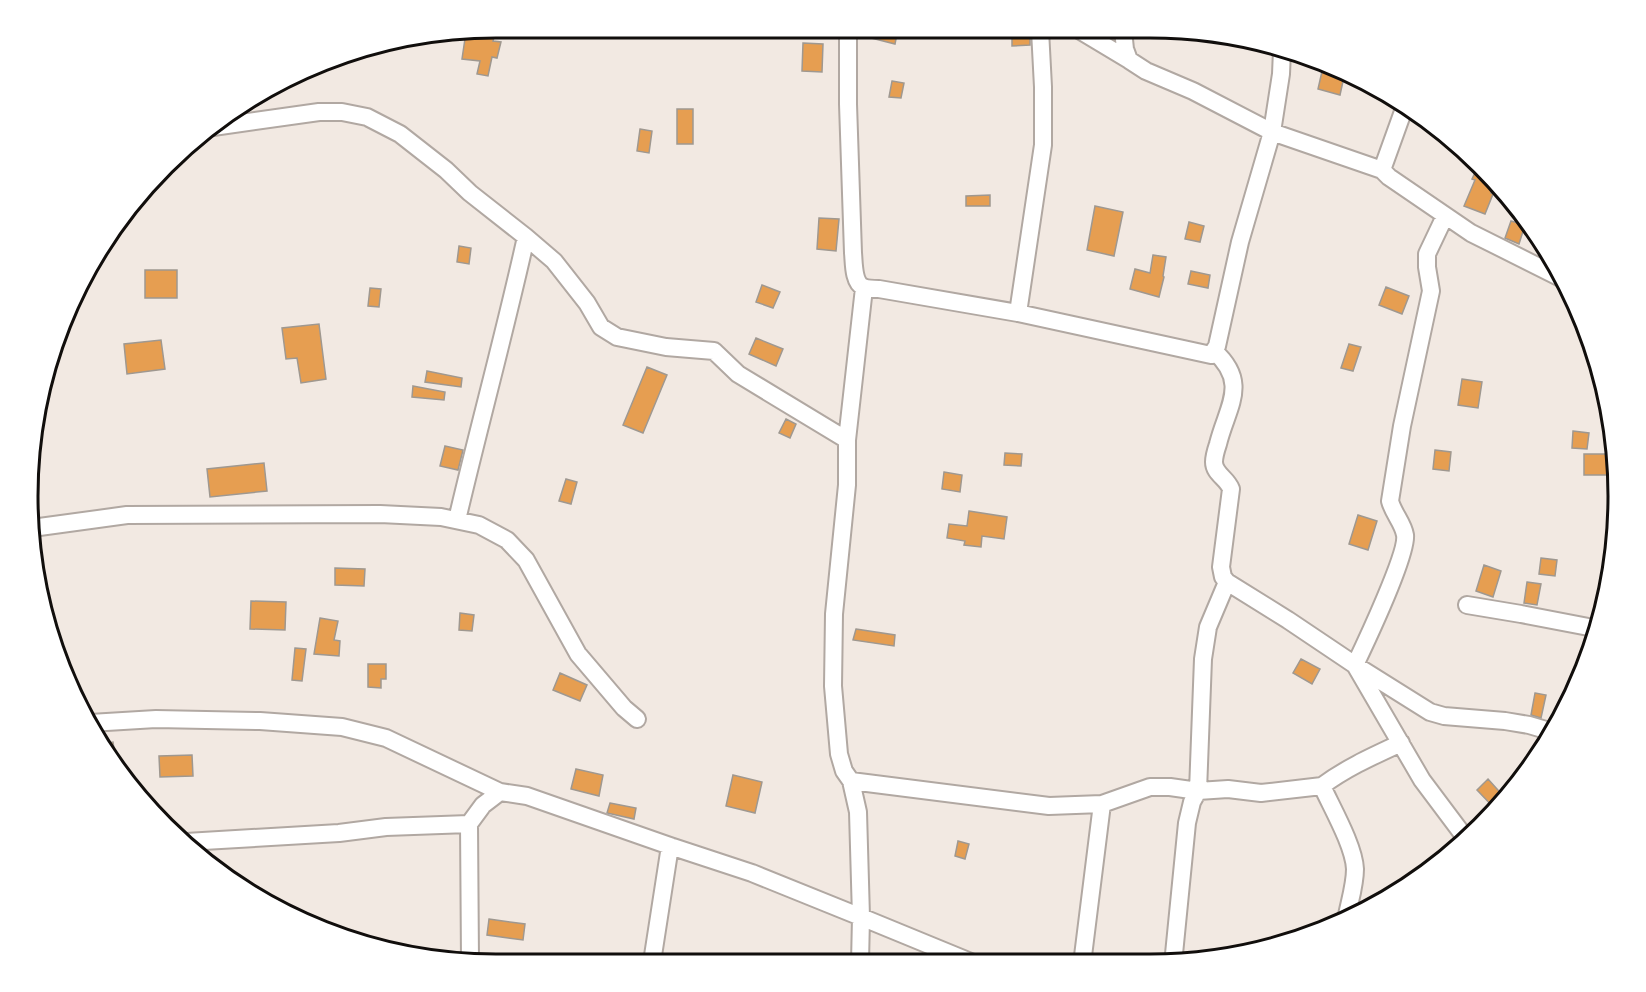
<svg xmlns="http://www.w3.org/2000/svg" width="1646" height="992" viewBox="0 0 1646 992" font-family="'Source Sans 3',sans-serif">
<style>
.building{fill:#e69e51;stroke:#9f9890;stroke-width:1.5}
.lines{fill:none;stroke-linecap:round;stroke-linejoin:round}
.minor-casing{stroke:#b1a8a2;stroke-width:20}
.minor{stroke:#fff;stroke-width:16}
.rim{fill:none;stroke:#110e0c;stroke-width:3}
</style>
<rect width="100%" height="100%" fill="#f2e9e2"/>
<path class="building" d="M496,27L493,41L501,42L497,58L492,57L488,76L477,74L480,61L462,59L466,32Z
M873,29H898L895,44L871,38Z
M1012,30H1030V45L1012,46Z
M803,43L823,44L822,72L802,71Z
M1323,67L1345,72L1340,95L1318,89Z
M892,81L904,83L901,98L889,97Z
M677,109H693V144H677Z
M640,129L652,131L649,153L637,151Z
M1479,164L1497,181L1491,193L1493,194L1485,214L1464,206L1475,180L1472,179Z
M990,195V206H966V196Z
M1095,206L1123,212L1114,256L1087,250Z
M819,218L839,219L836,251L817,249Z
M1511,221L1525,225L1519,244L1505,238Z
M1189,222L1204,226L1200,242L1185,239Z
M459,246L471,248L469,264L457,262Z
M1153,255L1166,257L1163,276L1164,277L1159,297L1130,289L1135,269L1150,273Z
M145,270H177V298H145Z
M1191,271L1210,275L1208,288L1188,284Z
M762,285L780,292L773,308L756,302Z
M1386,287L1409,296L1402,314L1379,305Z
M370,288L381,289L379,307L368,306Z
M319,324L326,379L301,383L297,358L286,359L282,328Z
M756,338L783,349L776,366L749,354Z
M161,340L165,369L127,374L124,344Z
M1349,344L1361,347L1353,371L1341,368Z
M647,367L667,375L643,433L623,425Z
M427,371L462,378L461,387L425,382Z
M1462,379L1482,382L1478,408L1458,405Z
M413,386L445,392L444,400L412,397Z
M786,419L796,424L790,438L779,433Z
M1573,431L1589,433L1587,449L1572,448Z
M445,446L463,450L458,470L440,466Z
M1435,450L1451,452L1449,471L1433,469Z
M1005,453L1022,454L1021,466L1004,465Z
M1584,454H1616V475H1584Z
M264,463L267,491L210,497L207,469Z
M944,472L962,475L960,492L942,489Z
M566,479L577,482L571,504L559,501Z
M969,511L1007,517L1004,539L982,536L981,547L964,545L965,541L947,538L949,524L967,526Z
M1358,515L1377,521L1368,550L1349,544Z
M1541,558L1557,560L1555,576L1539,574Z
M1484,565L1501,571L1493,597L1476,591Z
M335,568L365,569L364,586L335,585Z
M1527,582L1541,584L1537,605L1524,603Z
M251,601L286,602L285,630L250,629Z
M460,613L474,615L472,631L459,630Z
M320,618L338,621L334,640L340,641L339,656L314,654Z
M856,629L895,635L894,646L853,640Z
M295,648L306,649L302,681L292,680Z
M1301,659L1320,669L1312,684L1293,673Z
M368,664H386V679H381V688L368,687Z
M560,673L587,685L580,701L553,690Z
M1535,693L1546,695L1541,718L1531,715Z
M113,742L117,769L106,757L100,744Z
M192,755L193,776L160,777L159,756Z
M576,769L603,775L599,796L571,789Z
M733,775L762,782L755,813L726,806Z
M1488,779L1506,799L1496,810L1477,790Z
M610,803L636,808L634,819L607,813Z
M958,841L969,844L965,859L955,856Z
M489,919L525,924L523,940L487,935Z"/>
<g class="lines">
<defs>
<path id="minor" d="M848,29V104L853,253C854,262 853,282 863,287C867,289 874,289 879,289L1018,313L1211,355L1217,346L1240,242L1272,132L1281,74L1282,50
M1079,30L1129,60
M1123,30L1125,49L1129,60L1146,71L1193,91L1272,132L1382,170
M1405,106L1382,170L1389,177L1471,233L1565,280
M206,128L319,112H342L367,117L400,134L446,170L470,193L526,237L554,261L587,303L601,327L617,337L666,347L714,351L738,374L847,440
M1445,216L1427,254V267L1431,291L1402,426L1390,501C1393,513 1403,523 1405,535C1408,553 1365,644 1355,665L1422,780L1467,840
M864,288L847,440V485L834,614L833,686L839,754L844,771L851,781L858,812L861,917L973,963
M1018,313L1043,145V87L1040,30
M1214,351C1250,383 1227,407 1218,444C1216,450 1214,456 1214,462C1214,474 1227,478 1231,489L1221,567L1223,577L1227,582L1288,620L1355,665L1430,712L1444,716L1505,721L1529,725L1553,732
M457,520C479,426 505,332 526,237
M32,528L127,515L380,514L441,517L479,525L507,540L526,560L578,654L624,708L637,719
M1467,605L1521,614L1599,629
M90,723L156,719L260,721L342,727L386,738L500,792
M851,781L1049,806L1102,804L1150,787H1170L1198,791L1203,659L1208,627L1227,582
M186,842L339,833L386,827L469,824
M1346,920C1349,903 1355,886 1355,869C1354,846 1332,808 1322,786C1346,768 1373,756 1401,743
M470,961L469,824L483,805L500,792L527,796L670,846L752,873L861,917L860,963
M652,962L670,846
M1082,964L1102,804
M1173,964L1187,823L1192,802L1198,791L1228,789L1261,793L1322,786"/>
</defs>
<use href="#minor" class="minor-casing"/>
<use href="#minor" class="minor"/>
</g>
<path d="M0 0H1646V992H0ZM496 38H1150A458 458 0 0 1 1608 496V496A458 458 0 0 1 1150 954H496A458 458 0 0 1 38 496V496A458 458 0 0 1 496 38Z" fill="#fff" fill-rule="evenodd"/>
<path class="rim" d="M496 38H1150A458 458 0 0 1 1608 496V496A458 458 0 0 1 1150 954H496A458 458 0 0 1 38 496V496A458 458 0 0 1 496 38Z"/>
</svg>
